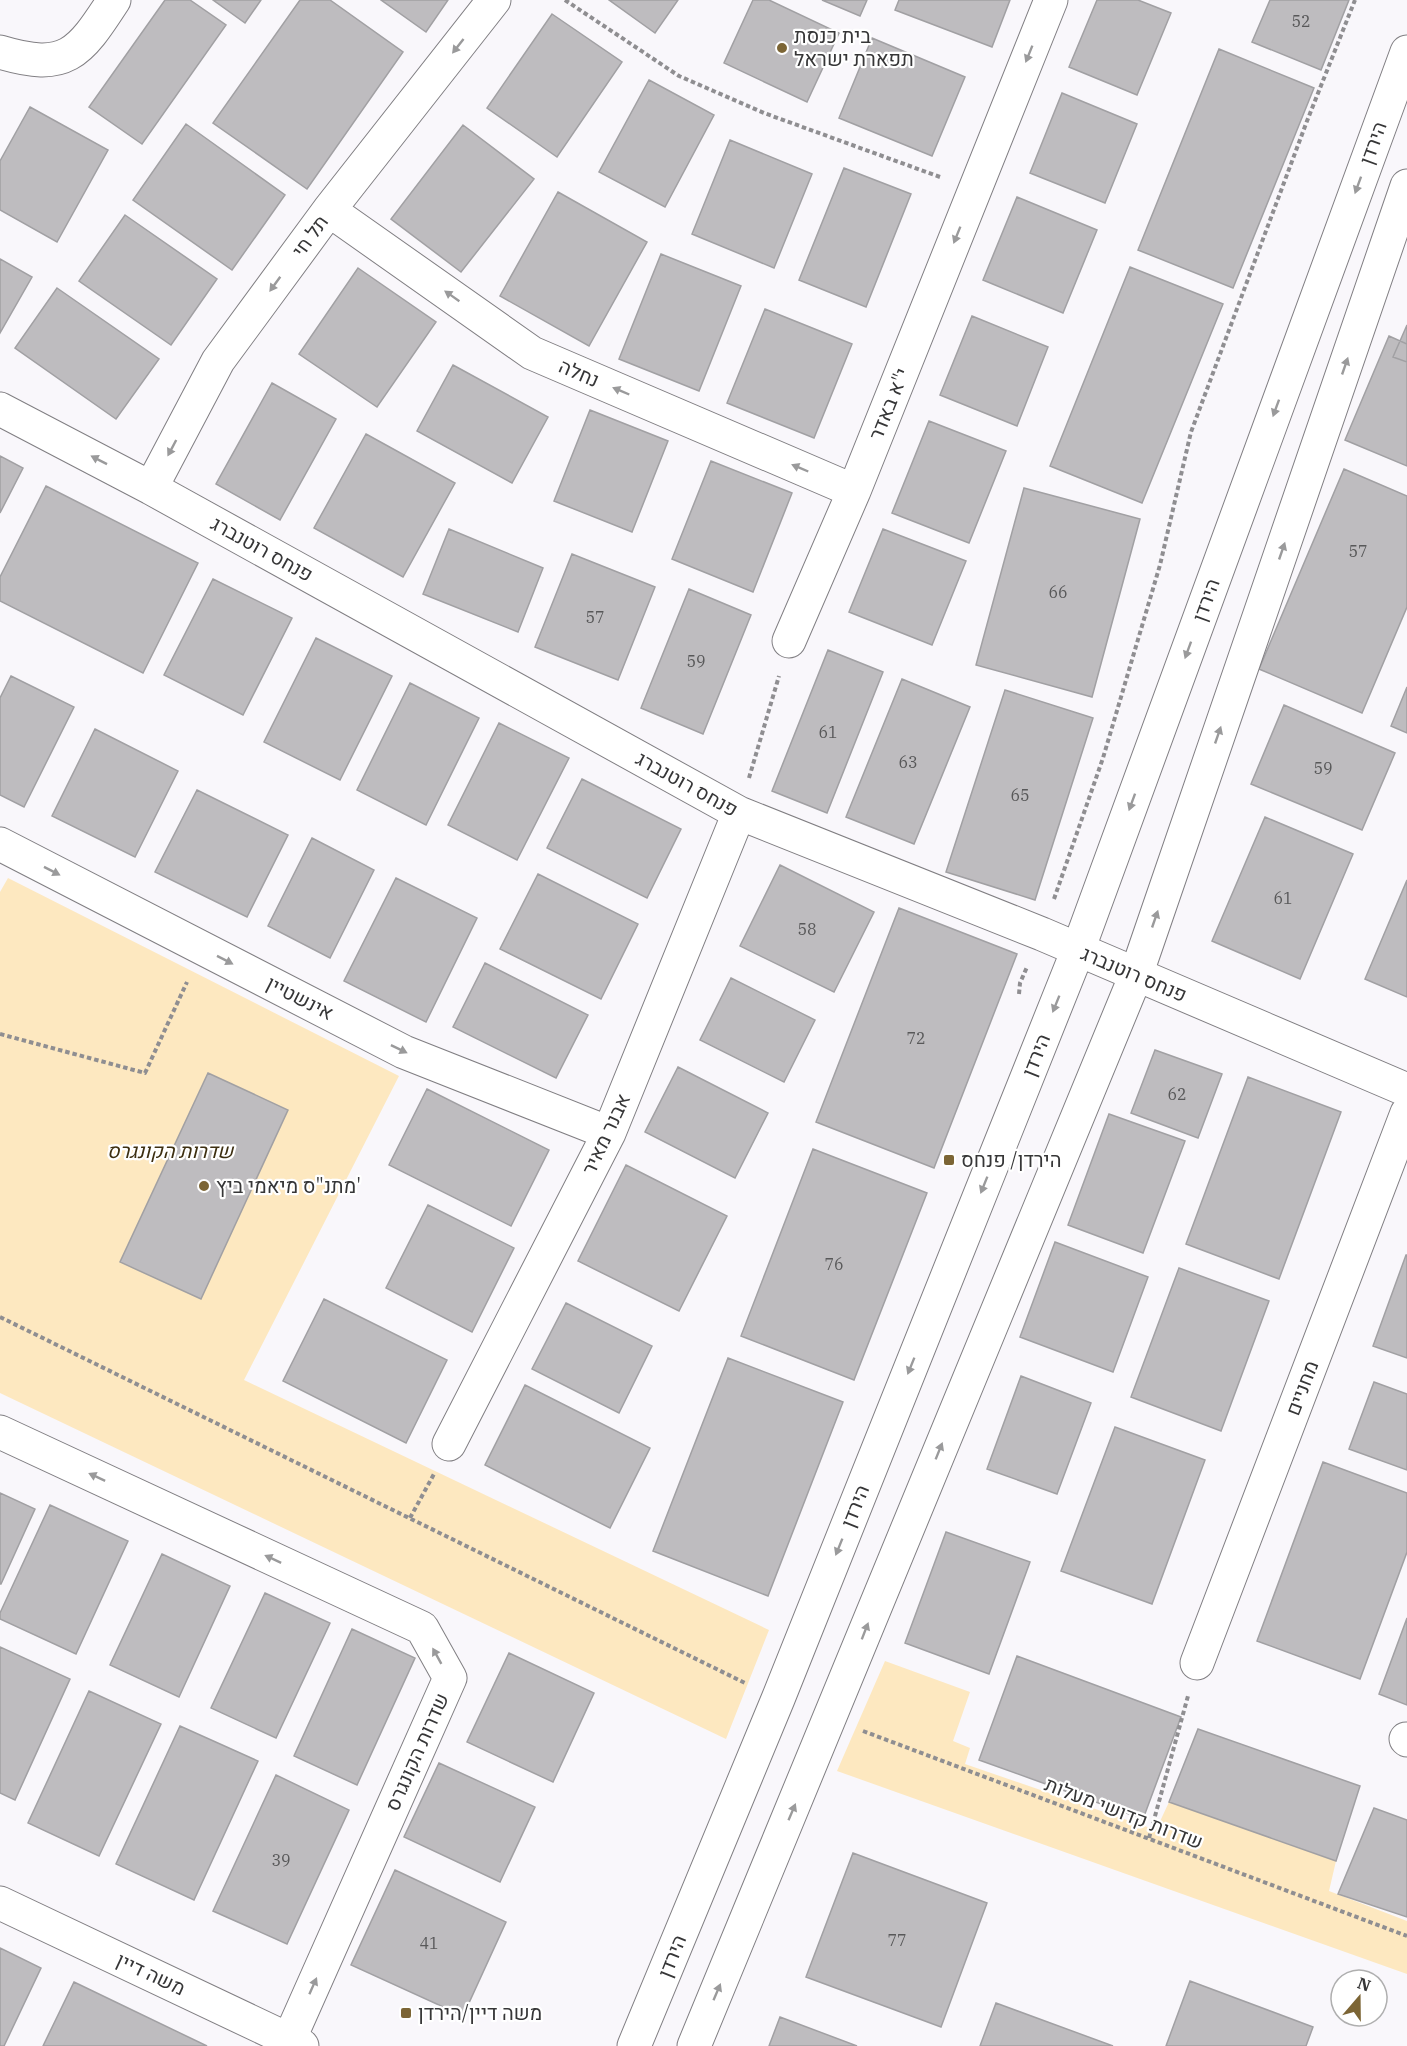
<svg xmlns="http://www.w3.org/2000/svg" width="1407" height="2046" viewBox="0 0 1407 2046" font-family="'IBM Plex Serif',Heebo,serif">
<style>
.green{fill:#fde8c0}
.building{fill:#bebcbf;stroke:#a1a0a3;stroke-width:1.5}
.lines{fill:none;stroke-linecap:round;stroke-linejoin:round}
.minor-casing{stroke:#817f83;stroke-width:35}
.tertiary-casing{stroke:#817f83;stroke-width:35}
.path{stroke:#8f8e91;stroke-width:4;stroke-dasharray:4.5 3;stroke-linecap:butt}
.minor{stroke:#fff;stroke-width:33}
.tertiary{stroke:#fff;stroke-width:33}
.oneway{fill:#9a9a9b}
.poi-dot{fill:#7c6535;stroke:#fff;stroke-width:2}
.labels{text-anchor:middle;stroke-width:4.5;stroke-linejoin:round;paint-order:stroke}
.number-label{font-size:16px;fill:#585859}
.poi-label{font-size:20px;fill:#363637;stroke:#fff;text-anchor:start}
.street-label{font-size:20px;fill:#363637;stroke:#fff}
.park-label{font-size:20px;font-style:italic;fill:#3d2f11;stroke:#fff}
</style>
<rect width="100%" height="100%" fill="#f9f7fb"/>
<path class="green" d="M8,878L399,1076L244,1380L769,1630L726,1739L0,1393V892Z
M885,1661L970,1692L953,1741L970,1748L965,1764L1156,1830L1169,1802L1336,1861L1329,1891L1407,1921V1974L837,1771Z"/>
<path class="building" d="M165,0H190L226,25L142,144L89,107Z
M213,0H261L245,23Z
M300,0H330L403,52L307,189L213,123Z
M381,0H448L426,32Z
M609,0H678L655,33Z
M753,0H769L839,33L807,102L724,63Z
M822,0H867L860,16Z
M899,0H1010L992,47L895,10Z
M1097,0H1138L1171,13L1137,95L1069,67Z
M1270,0H1349L1321,70L1252,42Z
M552,14L622,62L557,157L487,108Z
M872,38L965,77L932,156L839,118Z
M1219,49L1314,88L1233,288L1138,250Z
M649,80L714,115L665,207L599,172Z
M1062,93L1137,124L1105,203L1030,173Z
M30,107L108,150L57,242L0,210V161Z
M186,124L285,195L232,270L133,200Z
M463,125L534,179L461,272L391,219Z
M730,140L812,174L774,268L692,234Z
M844,168L911,194L866,307L799,280Z
M558,192L647,242L589,346L500,296Z
M1017,197L1097,230L1063,313L983,280Z
M125,215L217,279L171,345L79,281Z
M661,254L741,286L699,391L619,359Z
M0,259L32,277L0,333Z
M1130,267L1223,304L1142,503L1050,466Z
M358,268L436,322L377,407L299,354Z
M57,288L159,359L116,419L15,348Z
M765,309L852,344L814,438L727,403Z
M972,316L1048,347L1017,426L940,395Z
M1407,325V362L1393,357Z
M1389,336L1407,344V466L1345,440Z
M453,365L548,417L512,483L417,431Z
M272,383L336,419L280,520L216,484Z
M590,410L668,441L632,532L554,501Z
M929,421L1006,451L969,543L892,513Z
M366,434L455,483L403,577L314,528Z
M0,456L23,468L0,513Z
M711,461L792,493L753,592L672,559Z
M1344,469L1407,496V607L1362,713L1259,669Z
M46,486L198,563L143,673L0,601V577Z
M1024,488L1140,519L1092,697L976,665Z
M449,529L543,568L518,632L423,594Z
M883,529L966,561L932,645L849,612Z
M572,554L655,587L618,680L535,647Z
M213,579L292,618L243,715L164,675Z
M689,589L751,615L703,734L641,708Z
M316,638L392,676L340,780L264,742Z
M828,650L883,672L827,813L772,791Z
M11,676L74,707L24,807L0,795V698Z
M902,679L970,707L914,844L846,817Z
M410,683L479,718L426,825L357,790Z
M1407,687V733L1391,726Z
M1005,690L1093,718L1035,900L946,872Z
M1284,705L1395,753L1362,830L1251,784Z
M499,723L569,758L517,860L448,825Z
M95,729L178,771L135,857L52,816Z
M582,779L681,829L647,898L547,848Z
M197,790L288,835L247,917L155,872Z
M1265,817L1353,854L1300,979L1212,941Z
M312,838L374,870L330,958L268,926Z
M780,865L874,912L834,992L740,946Z
M538,874L638,924L601,999L500,949Z
M396,878L477,918L426,1022L344,981Z
M1407,880V997L1365,979Z
M899,908L1017,954L934,1168L816,1122Z
M485,963L588,1015L556,1078L453,1027Z
M731,978L815,1020L784,1082L700,1040Z
M1155,1050L1222,1074L1198,1138L1131,1113Z
M678,1067L768,1113L735,1178L645,1132Z
M208,1073L288,1110L201,1299L120,1262Z
M1248,1077L1341,1112L1279,1279L1186,1244Z
M427,1089L549,1150L511,1226L389,1165Z
M1109,1114L1185,1141L1143,1253L1068,1225Z
M813,1149L927,1193L854,1380L741,1336Z
M626,1165L727,1216L679,1311L578,1261Z
M428,1205L514,1248L472,1332L386,1288Z
M1055,1242L1148,1277L1113,1372L1020,1337Z
M1406,1255H1407V1358L1373,1346Z
M1179,1268L1269,1301L1221,1431L1131,1397Z
M324,1299L447,1360L406,1443L283,1381Z
M566,1303L652,1346L619,1413L532,1369Z
M728,1358L843,1402L768,1596L653,1551Z
M1021,1376L1091,1403L1057,1494L987,1469Z
M1374,1382L1407,1394V1470L1349,1449Z
M525,1385L650,1448L610,1528L485,1465Z
M1115,1427L1205,1460L1152,1604L1061,1571Z
M1323,1462L1407,1493V1552L1360,1679L1257,1641Z
M0,1493L35,1509L1,1584H0Z
M50,1505L128,1541L76,1654L0,1619V1613Z
M946,1532L1030,1562L989,1674L905,1643Z
M162,1554L230,1586L179,1697L110,1665Z
M265,1593L330,1623L276,1738L211,1708Z
M1407,1618V1705L1379,1694Z
M352,1629L415,1658L357,1785L294,1756Z
M0,1647L70,1679L15,1800L0,1793Z
M509,1653L594,1693L553,1782L467,1742Z
M1017,1656L1181,1717L1143,1819L979,1760Z
M89,1691L161,1724L99,1856L28,1823Z
M180,1726L258,1761L194,1900L116,1864Z
M1198,1729L1360,1786L1336,1861L1169,1802Z
M439,1763L535,1807L500,1882L404,1837Z
M276,1775L349,1810L287,1944L213,1911Z
M1374,1808L1407,1820V1917L1338,1894Z
M853,1853L987,1903L941,2027L806,1977Z
M395,1870L506,1922L463,2016L351,1965Z
M0,1948L41,1968L4,2046H0Z
M1190,1981L1313,2027L1306,2046H1166Z
M74,1982L207,2046H43Z
M996,2003L1113,2046H980Z
M780,2017L857,2046H769Z"/>
<g class="lines">
<defs>
<path id="minor" d="M0,52C66,72 79,54 114,0
M329,210L532,353L854,491
M0,409L151,488L739,813L1042,934L1407,1090
M151,488L218,361L329,210L494,0
M789,641L854,491L1051,0
M0,844L404,1052L609,1133
M0,1432L422,1628L450,1678L289,2040
M449,1444L609,1133L739,813
M1197,1663L1407,1113
M1406,1739L1407,1740"/>
<path id="tertiary" d="M0,1903L302,2046
M634,2046L778,1699L1078,950L1407,52
M694,2046L1136,975L1407,186"/>
</defs>
<use href="#minor" class="minor-casing"/>
<use href="#tertiary" class="tertiary-casing"/>
<path class="path" d="M565,0L679,76L764,113L940,177
M749,778L779,676
M1054,899L1103,758L1160,565L1191,432L1307,121L1355,0
M1019,994L1020,983L1027,967
M0,1034L145,1073L187,982
M0,1317L745,1683
M410,1518L434,1474
M863,1731L1407,1936
M1149,1838L1188,1696"/>
<use href="#minor" class="minor"/>
<use href="#tertiary" class="tertiary"/>
</g>
<defs><path id="oneway-solid" d="M-6-.8H1V-3.2L6.5 0L1 3.2V.8H-6Z" transform="scale(1.5)"/></defs>
<g class="oneway">
<use href="#oneway-solid" transform="translate(458 46) rotate(128)"/>
<use href="#oneway-solid" transform="translate(1029 54) rotate(112)"/>
<use href="#oneway-solid" transform="translate(1358 185) rotate(110)"/>
<use href="#oneway-solid" transform="translate(957 235) rotate(112)"/>
<use href="#oneway-solid" transform="translate(275 284) rotate(126)"/>
<use href="#oneway-solid" transform="translate(452 296) rotate(-145)"/>
<use href="#oneway-solid" transform="translate(1345 366) rotate(-71)"/>
<use href="#oneway-solid" transform="translate(621 391) rotate(-157)"/>
<use href="#oneway-solid" transform="translate(1276 408) rotate(110)"/>
<use href="#oneway-solid" transform="translate(172 448) rotate(118)"/>
<use href="#oneway-solid" transform="translate(99 460) rotate(-153)"/>
<use href="#oneway-solid" transform="translate(800 468) rotate(-157)"/>
<use href="#oneway-solid" transform="translate(1282 551) rotate(-71)"/>
<use href="#oneway-solid" transform="translate(1188 650) rotate(110)"/>
<use href="#oneway-solid" transform="translate(1218 735) rotate(-71)"/>
<use href="#oneway-solid" transform="translate(1132 802) rotate(110)"/>
<use href="#oneway-solid" transform="translate(52 871) rotate(27)"/>
<use href="#oneway-solid" transform="translate(1155 919) rotate(-71)"/>
<use href="#oneway-solid" transform="translate(225 960) rotate(27)"/>
<use href="#oneway-solid" transform="translate(1056 1004) rotate(112)"/>
<use href="#oneway-solid" transform="translate(399 1049) rotate(26)"/>
<use href="#oneway-solid" transform="translate(984 1185) rotate(112)"/>
<use href="#oneway-solid" transform="translate(911 1366) rotate(112)"/>
<use href="#oneway-solid" transform="translate(939 1451) rotate(-68)"/>
<use href="#oneway-solid" transform="translate(97 1477) rotate(-155)"/>
<use href="#oneway-solid" transform="translate(839 1547) rotate(112)"/>
<use href="#oneway-solid" transform="translate(273 1559) rotate(-155)"/>
<use href="#oneway-solid" transform="translate(865 1631) rotate(-69)"/>
<use href="#oneway-solid" transform="translate(437 1656) rotate(-119)"/>
<use href="#oneway-solid" transform="translate(792 1812) rotate(-67)"/>
<use href="#oneway-solid" transform="translate(313 1986) rotate(-66)"/>
<use href="#oneway-solid" transform="translate(717 1992) rotate(-67)"/>
</g>
<g class="poi-dot">
<circle cx="782" cy="48" r="6"/>
<rect x="943" y="1154" width="12" height="12" rx="3"/>
<circle cx="204" cy="1186" r="6"/>
<rect x="400" y="2007" width="12" height="12" rx="3"/>
</g>
<g class="labels">
<g class="number-label">
<text x="1301" y="27">52</text>
<text x="1358" y="557">57</text>
<text x="1058" y="598">66</text>
<text x="595" y="623">57</text>
<text x="696" y="667">59</text>
<text x="828" y="738">61</text>
<text x="908" y="768">63</text>
<text x="1323" y="774">59</text>
<text x="1020" y="801">65</text>
<text x="1283" y="904">61</text>
<text x="807" y="935">58</text>
<text x="916" y="1044">72</text>
<text x="1177" y="1100">62</text>
<text x="834" y="1270">76</text>
<text x="281" y="1866">39</text>
<text x="897" y="1946">77</text>
<text x="429" y="1949">41</text>
</g>
<g class="poi-label">
<text x="794" y="43">בית כנסת<tspan x="794" dy="23">תפארת ישראל</tspan></text>
<text x="961" y="1167">הירדן/ פנחס</text>
<text x="216" y="1193">מתנ"ס מיאמי ביץ'</text>
<text x="418" y="2020">משה דיין/הירדן</text>
</g>
<g class="street-label">
<text transform="translate(1373 143) rotate(-70)" y="7">הירדן</text>
<text transform="translate(310 236) rotate(-54)" y="7">תל חי</text>
<text transform="translate(579 373) rotate(23)" y="7">נחלה</text>
<text transform="translate(889 404) rotate(-68)" y="7">י"א באדר</text>
<text transform="translate(262 549) rotate(29)" y="7">פנחס רוטנברג</text>
<text transform="translate(1206 600) rotate(-70)" y="7">הירדן</text>
<text transform="translate(687 784) rotate(29)" y="7">פנחס רוטנברג</text>
<text transform="translate(1134 974) rotate(23)" y="7">פנחס רוטנברג</text>
<text transform="translate(300 998) rotate(27)" y="7">אינשטיין</text>
<text transform="translate(1036 1055) rotate(-68)" y="7">הירדן</text>
<text transform="translate(606 1134) rotate(-65)" y="7">אבנר מאיר</text>
<text transform="translate(1302 1388) rotate(-69)" y="7">מחניים</text>
<text transform="translate(855 1506) rotate(-68)" y="7">הירדן</text>
<text transform="translate(417 1752) rotate(-66)" y="7">שדרות הקונגרס</text>
<text transform="translate(1124 1813) rotate(21)" y="7">שדרות קדושי מעלות</text>
<text transform="translate(672 1956) rotate(-68)" y="7">הירדן</text>
<text transform="translate(151 1974) rotate(25)" y="7">משה דיין</text>
</g>
<g class="park-label">
<text x="170" y="1158">שדרות הקונגרס</text>
</g>
</g>
<g transform="translate(1359 1998) rotate(20)"><circle r="28" fill="#ffffff" stroke="#afafaf" stroke-width="1.5"/>
<path d="M0-4.5L10 22L0 15L-10 22Z" fill="#7c6535"/>
<text y="-9" font-size="16" font-weight="bold" text-anchor="middle" fill="#363637">N</text>
</g>
</svg>
